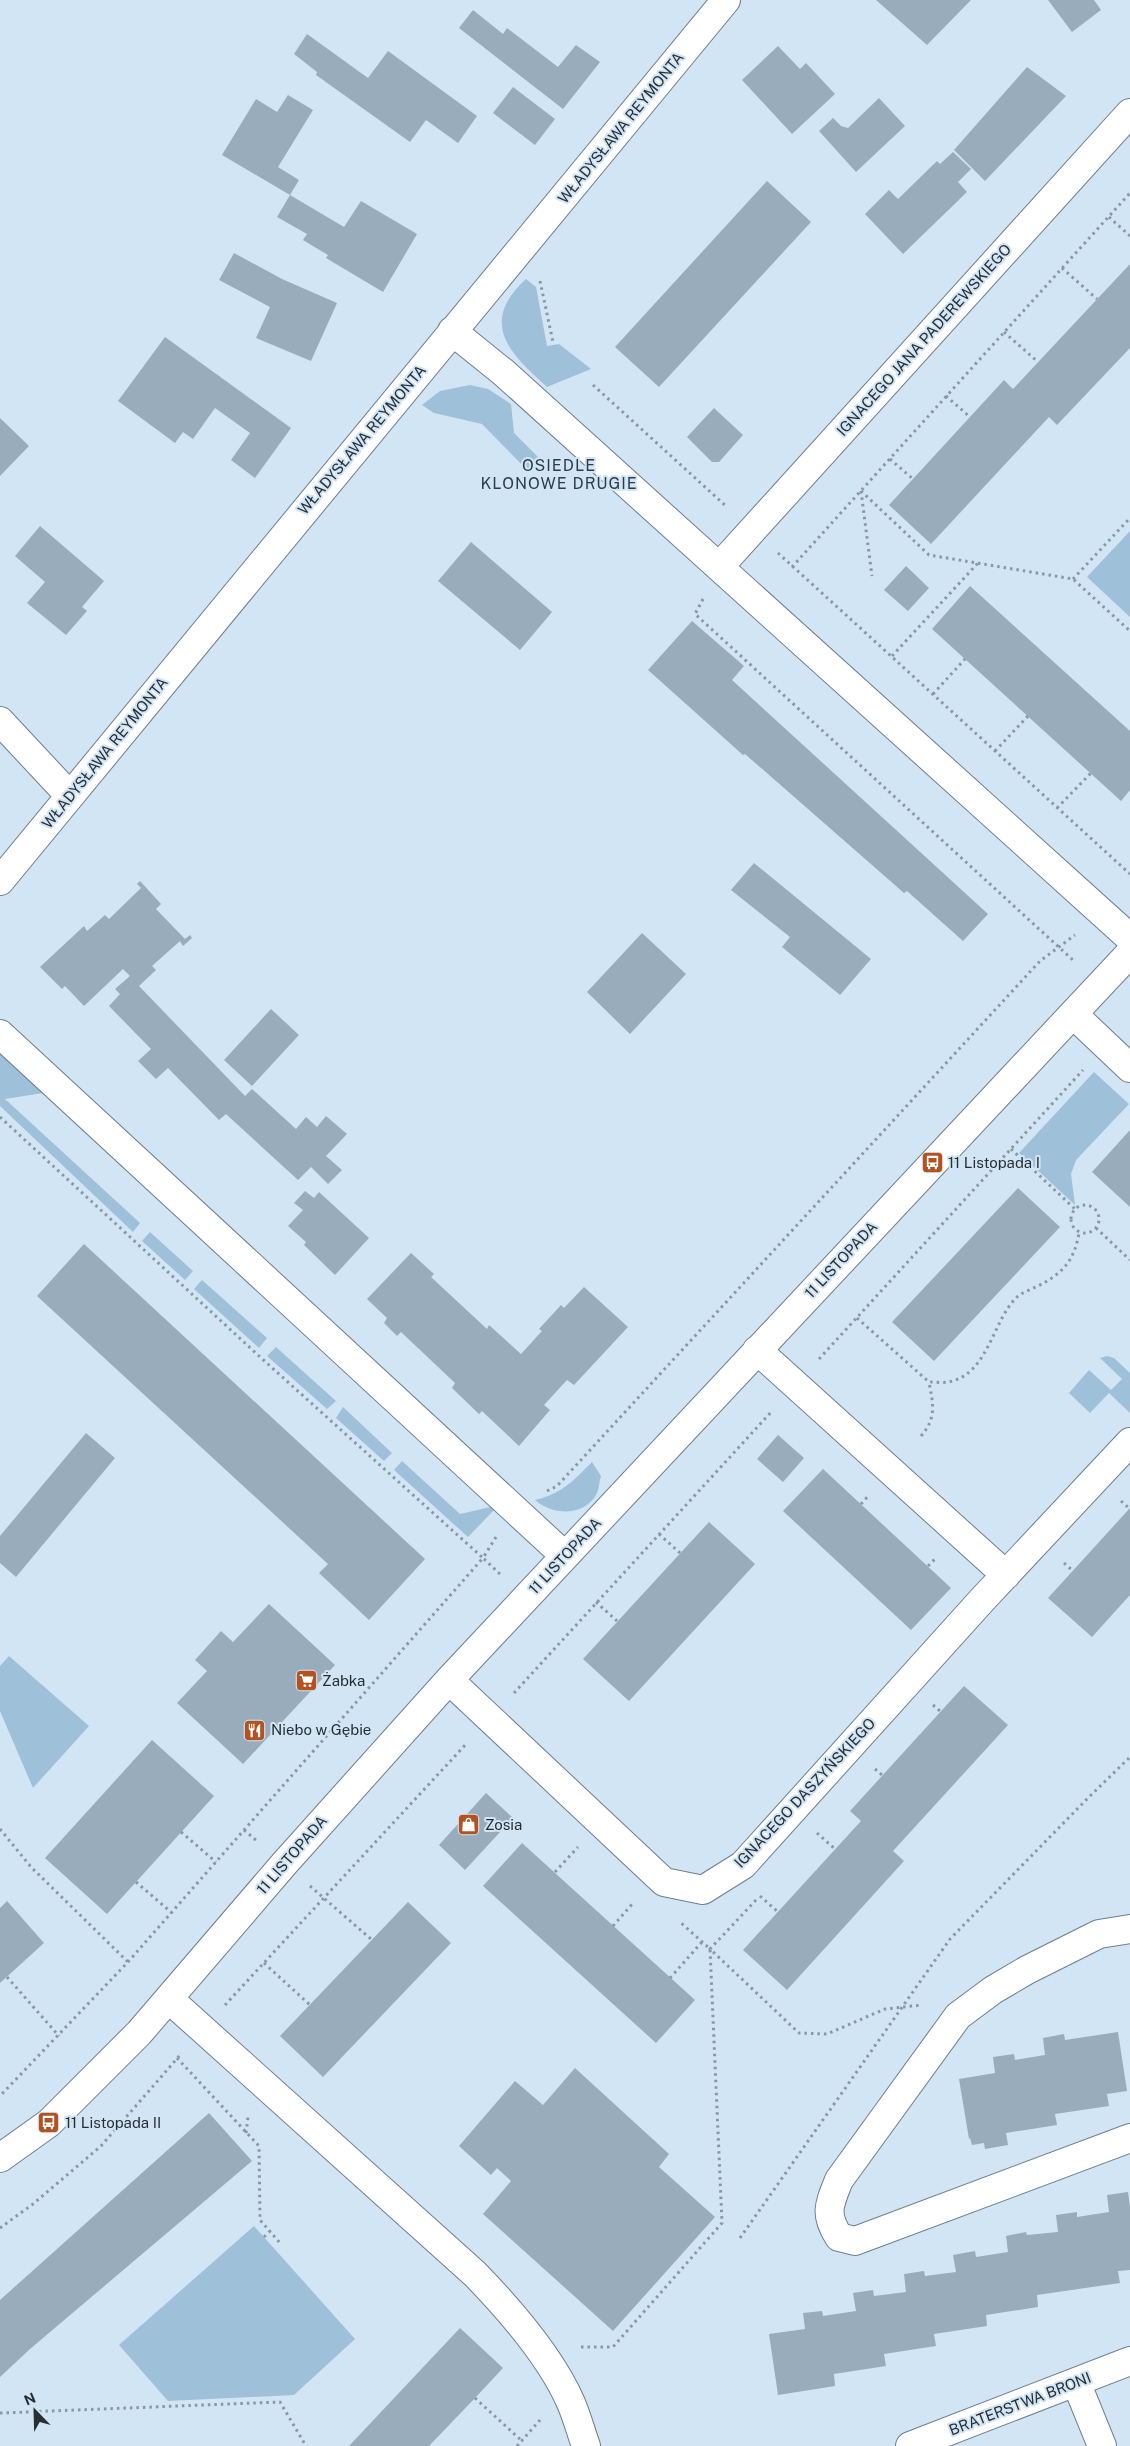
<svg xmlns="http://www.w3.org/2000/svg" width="1130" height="2446" viewBox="0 0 1130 2446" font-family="'Public Sans',sans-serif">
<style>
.green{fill:#9fc0d9}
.building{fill:#99acbb}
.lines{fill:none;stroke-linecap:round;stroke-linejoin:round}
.minor-casing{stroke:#6d7f8d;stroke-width:30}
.path{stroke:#8997a3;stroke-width:3;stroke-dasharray:2.5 4;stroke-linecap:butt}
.minor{stroke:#fff;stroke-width:28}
.labels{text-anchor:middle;stroke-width:4;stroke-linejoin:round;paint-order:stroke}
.street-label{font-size:15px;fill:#272e34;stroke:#d1e5f5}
.poi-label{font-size:15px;fill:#272e34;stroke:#d1e5f5;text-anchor:start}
.neighbourhood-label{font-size:16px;letter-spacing:1px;fill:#2c3d49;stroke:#d1e5f5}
</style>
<rect width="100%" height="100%" fill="#d1e5f5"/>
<path class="green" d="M526,279L536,287L547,346L559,344L591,369L547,387C510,354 478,323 526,279Z
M470,385L488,389L511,404L514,433L538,457L527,470L482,424L434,413L422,405L440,391Z
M1130,531V617L1087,577Z
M0,1054L43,1093L5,1099L140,1223L133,1232L0,1106Z
M1094,1072L1129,1104L1076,1160L1071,1174L1075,1205L1019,1153Z
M150,1232L193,1271L185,1280L142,1241Z
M202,1280L267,1338L259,1348L194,1289Z
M276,1347L336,1401L327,1409L267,1356Z
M1107,1356L1114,1358L1130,1373V1413L1109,1393L1090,1413L1069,1393L1089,1370L1111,1390L1122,1379L1100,1358Z
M343,1407L392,1453L384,1461L336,1418Z
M402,1461L460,1514L495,1506L496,1508L468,1537L394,1470Z
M592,1462L601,1476C599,1482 599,1490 596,1495C583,1517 552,1515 535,1500C563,1493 573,1481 592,1462Z
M9,1656L89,1726L33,1788L0,1711V1666Z
M254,2226L355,2339L294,2395L168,2401L119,2345Z"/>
<path class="building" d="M876,0H971L927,45Z
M1048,0H1094L1101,10L1072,32Z
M473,10L503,34L507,28L558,67L576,45L600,62L563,109L459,28Z
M307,34L368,78L388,51L477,116L458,143L426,120L410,142L316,75L317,72L294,54Z
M778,46L800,69L806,63L835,94L792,134L742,80Z
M1027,67L1066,96L985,181L954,150Z
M513,87L555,119L535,145L493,113Z
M288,95L313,110L278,167L299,180L290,195L222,155L256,99L277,112Z
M879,98L905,126L856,172L819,131L833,118L841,126L848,128Z
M953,152L971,169L958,182L967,192L903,254L865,214L889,190L898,199L937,161L940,164Z
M767,181L811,222L659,387L615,347Z
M290,195L344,227L361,201L417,234L383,292L326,258L328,255L303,240L307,234L277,217Z
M234,253L282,279L337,303L311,361L256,338L270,307L219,280Z
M1130,264V348L1057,425L1049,417L931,544L889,505L1004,380L1013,389Z
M165,337L291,428L255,478L231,460L250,433L215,408L193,439L183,432L175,443L118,401Z
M714,408L743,435L719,462H712L687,437Z
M0,418L29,446L0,476Z
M40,526L104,581L82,607L87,611L66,635L27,603L45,582L15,556Z
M471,542L552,612L520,650L438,581Z
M906,566L929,588L908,611L884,590Z
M970,586L1130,731V790L1121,801L932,629Z
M692,621L744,666L732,680L988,914L963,941L907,891L904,893L745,754L743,755L648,670Z
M754,863L871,959L840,995L782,947L790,937L731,890Z
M140,881L161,904L156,909L185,939L190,935L192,938L183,946L180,941L152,966L156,970L139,986L245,1096L252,1089L296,1129L306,1117L317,1127L326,1116L347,1134L326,1156L342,1170L328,1184L311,1167L298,1180L226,1114L219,1120L168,1068L156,1079L138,1061L151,1049L109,1006L120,994L115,989L130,976L123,969L84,1006L65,986L62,989L40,967L84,926L87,931L105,915L109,919L141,888L137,884Z
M642,933L686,974L630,1034L587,992Z
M271,1009L299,1035L252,1086L224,1060Z
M1130,1130V1207L1092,1172Z
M1018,1188L1060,1227L934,1361L892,1322Z
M305,1191L314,1198L319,1192L369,1238L335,1275L304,1245L306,1242L288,1226L303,1210L294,1203Z
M84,1244L425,1559L369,1620L319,1573L328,1564L37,1296Z
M411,1253L434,1274L431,1277L487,1329L489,1325L521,1354L542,1331L539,1329L561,1305L564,1308L584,1287L628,1327L574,1385L567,1380L544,1405L550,1410L519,1446L482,1411L479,1414L452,1388L455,1383L401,1332L397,1336L384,1323L387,1318L367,1299Z
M86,1433L115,1458L16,1577L0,1563V1536Z
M778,1435L804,1458L783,1482L757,1459Z
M823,1469L951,1588L911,1630L783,1511Z
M1130,1508V1595L1092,1637L1048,1598Z
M709,1522L755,1564L629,1701L583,1659Z
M269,1604L335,1665L243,1764L177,1703L207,1671L195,1660L221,1631L233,1642Z
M964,1686L1008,1725L893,1851L904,1861L787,1990L743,1950L861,1821L850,1811Z
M152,1740L214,1796L107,1914L45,1858Z
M486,1793L513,1818L465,1870L439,1845Z
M522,1843L695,2000L656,2043L483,1886Z
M7,1901L44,1943L0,1983V1908Z
M408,1902L451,1943L323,2077L280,2036Z
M1118,2032L1127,2091L1107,2094L1109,2106L1055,2114L1057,2125L1006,2133L1008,2145L985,2149L984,2143L972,2145L970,2138L969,2139L959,2079L995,2073L993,2057L1014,2054L1015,2060L1045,2055L1043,2038L1064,2034L1065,2040Z
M575,2068L669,2154L659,2167L715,2217L613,2331L483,2214L511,2181L497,2168L491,2175L459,2146L515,2081L543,2105Z
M209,2113L252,2161L30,2349L0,2377V2300Z
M1128,2192L1130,2207V2270L1118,2271L1120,2283L1037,2295L1038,2307L986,2315L987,2326L934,2334L936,2346L884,2354L886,2366L834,2374L835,2386L778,2395L769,2334L805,2329L803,2313L822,2311L823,2316L856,2311L853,2293L873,2290L874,2296L906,2292L904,2274L924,2271L925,2276L956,2272L953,2255L975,2251L976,2257L1008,2252L1006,2236L1026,2232L1027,2235L1058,2232L1056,2215L1077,2212V2217L1109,2212L1107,2195Z
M460,2328L503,2368L475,2398L429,2446H349Z"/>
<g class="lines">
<defs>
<path id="minor" d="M452,331L503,372L1130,938
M719,567L1130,113
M0,721L70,796
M0,881L726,0
M1073,1014L1130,1068
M0,1034L565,1556
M757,1350L1006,1575
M449,1680L664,1882L703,1890L743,1865L982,1600L1130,1442
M1130,1929L1099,1934L1027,1970L993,1990L958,2016L839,2180C829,2205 824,2214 839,2237L855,2241L1130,2138
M169,1999L475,2274C509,2309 551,2357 571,2403C577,2417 581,2432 586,2446
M0,2158L49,2123L139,2033L284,1864L449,1680L1130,953
M1076,2382L1102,2446
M910,2446L1130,2361"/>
</defs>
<use href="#minor" class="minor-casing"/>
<path class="path" d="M1109,217L1130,236
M1062,268L1097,299
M540,281L553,342
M1004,332L1038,362
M593,385L727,507
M946,396L970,417
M890,459L913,479
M861,491L929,555L1073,579L1130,631
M861,491L872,576
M778,553L1130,874
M792,567L1130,193
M1073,579L1130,518
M703,599L695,614L1074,961
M892,656L978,563
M933,694L965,659
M995,751L1028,716
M1057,808L1091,773
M0,1117L259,1356L483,1558L128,1962L0,2096
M1011,1149L1075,1209
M1071 1219a14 14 0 1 1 28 0a14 14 0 1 1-28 0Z
M1096,1228L1130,1260
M857,1318L929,1382C935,1382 942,1383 948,1382C988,1375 992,1322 1016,1298C1021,1293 1029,1290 1036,1287C1062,1274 1074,1262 1079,1233
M819,1359L1083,1070
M921,1436C937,1418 933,1404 929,1382
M547,1491L557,1486L1040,961L1075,935
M1121,1501L1130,1509
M861,1504L869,1495
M659,1534L680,1553
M496,1537L483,1558L501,1575
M1064,1563L1073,1571
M928,1566L936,1558
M596,1602L617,1621
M514,1693L773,1410
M933,1705L940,1711
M875,1769L882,1775
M0,1829L31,1867L128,1962
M244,1830L257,1841
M181,1832L216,1862
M817,1833L835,1849
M555,1872L578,1847
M136,1882L172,1913
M310,1886L372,1940
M760,1896L778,1912
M756,1900L710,1949L799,2033L827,2034L885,2009L922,2005
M613,1926L634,1902
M264,1963L310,2005
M7,1977L59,2036
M670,1978L702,1942
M225,2005L467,1743
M177,2058L259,2146L260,2220L280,2243
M246,2133L248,2117
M0,2228L33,2204L101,2146L181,2054
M264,2237L270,2231
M740,2238L950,1939L1088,1798L1130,1757
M581,2347H613L722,2223L710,1949L680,1922
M475,2398L522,2441
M0,2413L280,2402L306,2446
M517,2446L540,2420"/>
<use href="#minor" class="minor"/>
</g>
<defs>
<symbol id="bus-square" viewBox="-11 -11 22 22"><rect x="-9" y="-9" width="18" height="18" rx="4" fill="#b5501f" stroke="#d1e5f5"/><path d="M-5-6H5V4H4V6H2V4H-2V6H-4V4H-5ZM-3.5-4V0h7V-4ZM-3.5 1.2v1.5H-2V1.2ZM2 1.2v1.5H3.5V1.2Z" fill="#fff"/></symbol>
<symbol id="supermarket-square" viewBox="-11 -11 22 22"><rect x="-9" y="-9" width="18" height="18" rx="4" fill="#b5501f" stroke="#d1e5f5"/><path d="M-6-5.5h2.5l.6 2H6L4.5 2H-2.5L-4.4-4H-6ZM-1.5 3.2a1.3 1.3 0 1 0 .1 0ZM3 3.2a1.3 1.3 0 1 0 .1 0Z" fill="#fff"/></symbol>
<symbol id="restaurant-square" viewBox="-11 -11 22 22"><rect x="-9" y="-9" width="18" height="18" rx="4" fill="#b5501f" stroke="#d1e5f5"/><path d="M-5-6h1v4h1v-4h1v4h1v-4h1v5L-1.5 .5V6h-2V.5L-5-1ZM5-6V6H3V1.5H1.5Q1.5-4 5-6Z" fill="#fff"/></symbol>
<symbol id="shop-square" viewBox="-11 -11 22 22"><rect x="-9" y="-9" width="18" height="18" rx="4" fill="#b5501f" stroke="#d1e5f5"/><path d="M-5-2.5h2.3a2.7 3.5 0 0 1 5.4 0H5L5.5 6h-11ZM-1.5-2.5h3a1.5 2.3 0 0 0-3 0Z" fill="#fff"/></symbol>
</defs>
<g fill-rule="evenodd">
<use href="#bus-square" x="920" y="1150" width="25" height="25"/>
<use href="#supermarket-square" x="294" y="1668" width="25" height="25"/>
<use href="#restaurant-square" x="242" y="1718" width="25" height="25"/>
<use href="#shop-square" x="456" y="1812" width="25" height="25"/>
<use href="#bus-square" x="36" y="2110" width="25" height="25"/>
</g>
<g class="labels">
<g class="street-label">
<text transform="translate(621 128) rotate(-51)" y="5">WŁADYSŁAWA REYMONTA</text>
<text transform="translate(924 340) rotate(-48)" y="5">IGNACEGO JANA PADEREWSKIEGO</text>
<text transform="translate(362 440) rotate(-50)" y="5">WŁADYSŁAWA REYMONTA</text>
<text transform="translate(105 753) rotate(-51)" y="5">WŁADYSŁAWA REYMONTA</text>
<text transform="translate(841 1260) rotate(-47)" y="5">11 LISTOPADA</text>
<text transform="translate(565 1556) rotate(-47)" y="5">11 LISTOPADA</text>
<text transform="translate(805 1793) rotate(-47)" y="5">IGNACEGO DASZYŃSKIEGO</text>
<text transform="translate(292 1855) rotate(-49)" y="5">11 LISTOPADA</text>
<text transform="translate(1020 2404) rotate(-21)" y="5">BRATERSTWA BRONI</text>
</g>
<g class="poi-label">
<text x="948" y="1168">11 Listopada I</text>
<text x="322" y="1686">Żabka</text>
<text x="271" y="1735">Niebo w Gębie</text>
<text x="485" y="1830">Zosia</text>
<text x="65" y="2128">11 Listopada II</text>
</g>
<g class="neighbourhood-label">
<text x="559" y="471">OSIEDLE<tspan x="559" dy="18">KLONOWE DRUGIE</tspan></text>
</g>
</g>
<g transform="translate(35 2411) rotate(337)" stroke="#d1e5f5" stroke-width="4" paint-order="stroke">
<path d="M0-4L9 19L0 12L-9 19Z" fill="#272e34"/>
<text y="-8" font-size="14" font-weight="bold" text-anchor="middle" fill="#272e34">N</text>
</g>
</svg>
